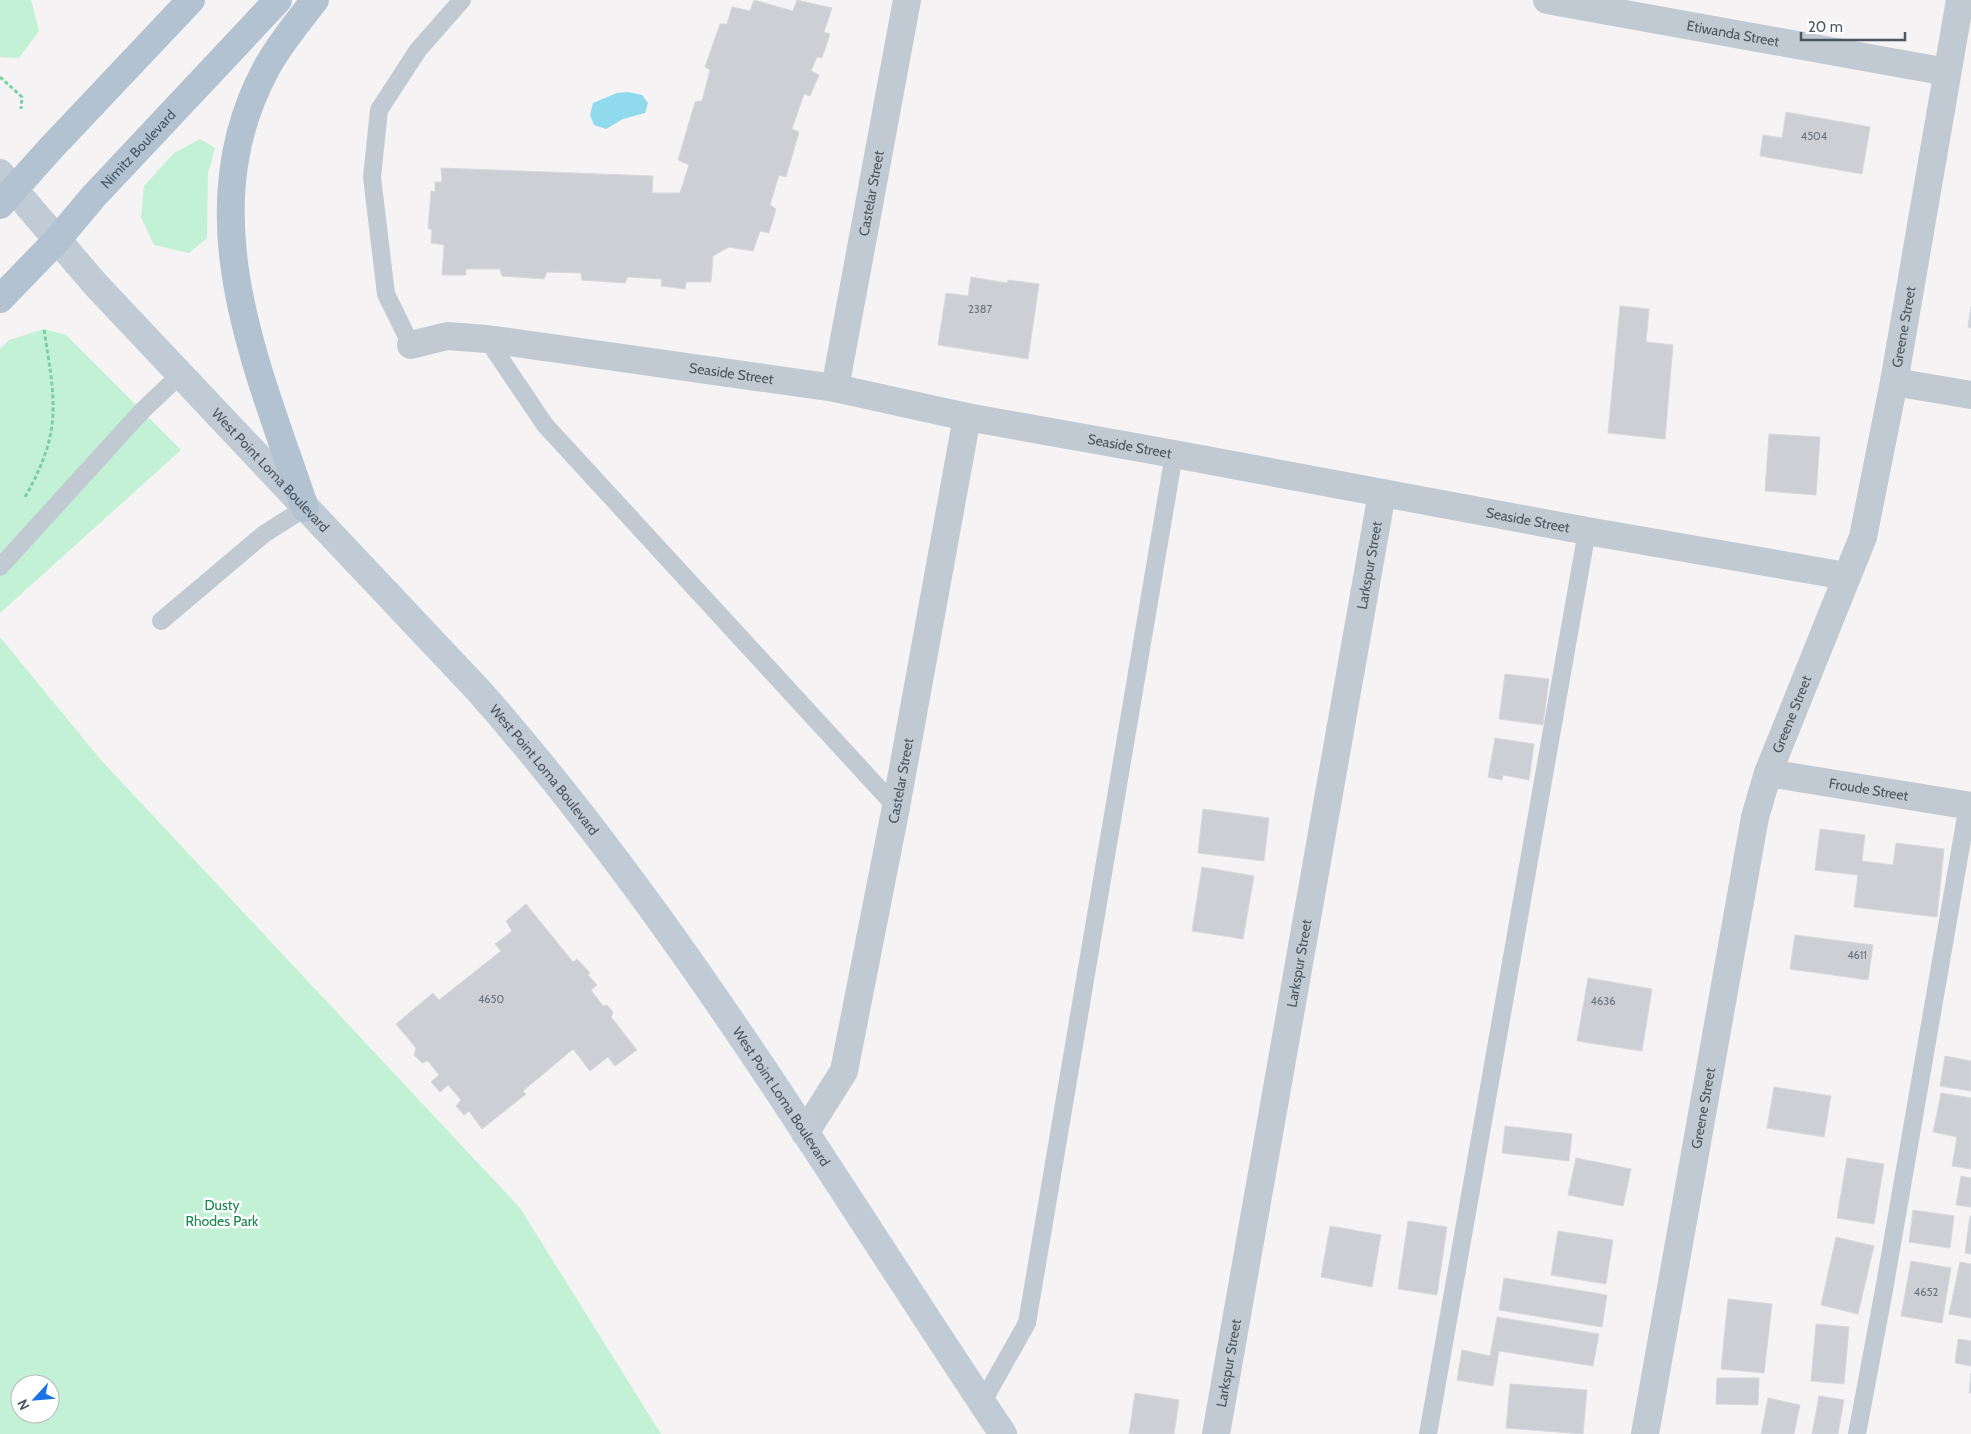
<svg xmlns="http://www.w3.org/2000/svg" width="1971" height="1434" viewBox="0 0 1971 1434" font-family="Cabin,sans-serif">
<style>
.green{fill:#c3f1d5;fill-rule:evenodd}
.water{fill:#90daee}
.building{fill:#cdcfd5;stroke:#d7d9de}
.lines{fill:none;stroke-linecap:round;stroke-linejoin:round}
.path{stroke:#7ad0a6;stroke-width:3;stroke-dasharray:4 2.5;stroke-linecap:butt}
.service{stroke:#c1cad2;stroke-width:18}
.minor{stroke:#c1cad2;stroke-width:28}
.secondary{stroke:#c1cbd6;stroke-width:28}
.primary{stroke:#b3c2d1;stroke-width:28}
.labels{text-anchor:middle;stroke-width:5;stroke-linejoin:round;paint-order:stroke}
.number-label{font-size:11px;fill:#6b747e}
.street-label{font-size:14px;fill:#4a5661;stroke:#fff}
.park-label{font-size:14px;fill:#17864f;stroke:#fff}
</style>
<rect width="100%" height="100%" fill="#f5f3f3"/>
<path class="green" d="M0,0H31L39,31L19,58L0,57Z
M200,139L215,148L208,173L207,238L189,253L154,245L141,217L144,186L174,153Z
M44,329L66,335L181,450L0,613V349L9,340Z
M0,637L100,759L520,1208L661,1434H0ZM20,1384H50V1414H20Z"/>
<path class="water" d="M628,92L642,95L648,103L645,113L623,119L606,129L594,125L590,115L593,103L617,93Z"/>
<path class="building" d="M754,0L793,11L797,0L832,8L824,32L830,34L822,58L817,57L811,71L819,75L810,96L804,94L792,129L799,132L786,177L779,175L770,205L776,209L769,233L760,231L753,251L729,247L713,256L711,282H686L685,289L661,286L662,279L628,277L625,283L582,280L581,273L547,272L544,279L502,276L500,269H466V275H442L444,245L431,243L432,230L428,228L431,191L435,192V182H442L441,168L653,176L652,193H680L689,165L678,160L695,102L702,101L710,70L705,67L720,24H727L732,7L750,11Z
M1786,112L1870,127L1862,174L1760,156L1763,135L1782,138Z
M971,277L1007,283L1008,280L1039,284L1028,359L938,345L946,293L968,296Z
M1620,306L1649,309L1646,342L1673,345L1665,439L1608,433Z
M1971,306V328L1968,327Z
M1769,434L1820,437L1816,495L1765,491Z
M1505,674L1549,679L1543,725L1499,719Z
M1495,738L1534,744L1529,780L1503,775L1502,780L1488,777Z
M1203,809L1269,818L1264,861L1198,853Z
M1820,829L1865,835L1862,861L1893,865L1896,843L1944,849L1937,917L1854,907L1858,875L1815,870Z
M1202,867L1254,876L1243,939L1192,931Z
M526,904L573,962L577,959L590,973L588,975L597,985L591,990L603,1006L607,1005L613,1012L611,1017L637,1050L615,1066L608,1057L590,1071L573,1049L523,1091L526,1094L482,1129L469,1111L464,1115L456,1106L461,1100L448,1085L440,1092L431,1082L439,1075L428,1061L422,1063L414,1055L416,1048L396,1024L433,993L439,1000L501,951L495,944L512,931L506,921Z
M1795,935L1873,945L1868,980L1790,969Z
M1588,978L1652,989L1642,1051L1577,1041Z
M1945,1056L1971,1061V1091L1940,1086Z
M1774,1087L1831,1096L1824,1137L1767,1128Z
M1941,1093L1971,1098V1169L1952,1166L1957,1137L1933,1132Z
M1505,1126L1572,1134L1569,1161L1502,1153Z
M1576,1158L1631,1169L1623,1206L1568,1195Z
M1847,1158L1884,1164L1874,1224L1837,1218Z
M1961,1176L1971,1178V1207L1956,1205Z
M1913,1210L1954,1216L1950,1248L1909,1242Z
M1970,1216H1971V1254L1965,1253Z
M1408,1221L1447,1227L1437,1295L1398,1289Z
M1330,1226L1381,1235L1372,1287L1321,1277Z
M1558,1231L1613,1240L1606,1284L1551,1275Z
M1836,1237L1874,1246L1858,1314L1821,1305Z
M1911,1261L1951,1268L1942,1323L1901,1316Z
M1960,1262L1971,1264V1318L1949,1314Z
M1504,1278L1607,1295L1602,1327L1499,1310Z
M1728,1299L1772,1304L1764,1373L1721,1369Z
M1497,1317L1599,1334L1593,1366L1499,1351L1493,1386L1457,1380L1462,1350L1490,1356Z
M1816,1324L1849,1327L1844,1384L1811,1381Z
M1958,1339L1971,1341V1366L1955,1363Z
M1971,1373V1393H1969Z
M1717,1378H1759L1758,1405L1716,1404Z
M1510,1384L1587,1390L1583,1434L1506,1428Z
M1135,1393L1179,1400L1174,1434H1129Z
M1819,1396L1844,1400L1838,1434H1812Z
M1768,1398L1800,1405L1794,1434H1761Z"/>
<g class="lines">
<path class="path" d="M0,77L22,97L21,109
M25,497C63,430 55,402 44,329"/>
<path class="service" d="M487,339L545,425L896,807
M411,345L386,294L372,177L379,110L418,50L462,0
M0,567L142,411L181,374
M161,621L264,534L305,508
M982,1403L1027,1323L1174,454
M1428,1434L1587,531
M1857,1434L1884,1290L1968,805"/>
<g class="minor">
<path id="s1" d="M1547,0L1947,72"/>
<path id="s2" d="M411,345L447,336L487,339L835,388L967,417L1174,454L1587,531L1846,576"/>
<path d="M1894,382L1971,395"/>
<path id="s3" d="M835,388L907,0"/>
<path id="s4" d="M1768,773L1971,806"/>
<path id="s5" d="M805,1133L844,1071L896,807L967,417"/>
<path id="s6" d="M1216,1434L1382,493"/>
<path id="s7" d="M1645,1434L1755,817L1768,773L1863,537L1894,382L1960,0"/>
</g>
<path class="secondary" id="s8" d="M0,173L96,285L479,691C680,919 834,1182 1003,1434"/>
<g class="primary">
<path d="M0,205L52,147L191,0"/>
<path id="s9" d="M0,299L57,240L93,197L278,0"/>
<path d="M305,508C257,365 187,213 267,67C280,43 298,22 315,0"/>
</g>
</g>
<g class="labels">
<g class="number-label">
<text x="1814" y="140">4504</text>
<text x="980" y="313">2387</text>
<text x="1857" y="959">4611</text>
<text x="491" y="1003">4650</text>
<text x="1603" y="1005">4636</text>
<text x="1926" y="1296">4652</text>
</g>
<g class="street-label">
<text dy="5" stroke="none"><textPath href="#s1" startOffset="189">Etiwanda Street</textPath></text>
<text dy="5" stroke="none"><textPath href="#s9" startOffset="204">Nimitz Boulevard</textPath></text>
<text dy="5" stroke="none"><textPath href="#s3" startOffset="198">Castelar Street</textPath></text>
<text dy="5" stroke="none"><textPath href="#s7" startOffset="1141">Greene Street</textPath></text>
<text dy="5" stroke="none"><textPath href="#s2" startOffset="324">Seaside Street</textPath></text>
<text dy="5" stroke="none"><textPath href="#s2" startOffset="729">Seaside Street</textPath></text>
<text dy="5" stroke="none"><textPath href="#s8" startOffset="402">West Point Loma Boulevard</textPath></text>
<text dy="5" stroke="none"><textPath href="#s2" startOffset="1134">Seaside Street</textPath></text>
<text dy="5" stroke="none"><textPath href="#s6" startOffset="882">Larkspur Street</textPath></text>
<text dy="5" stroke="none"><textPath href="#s7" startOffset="736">Greene Street</textPath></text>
<text dy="5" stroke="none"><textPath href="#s8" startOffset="808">West Point Loma Boulevard</textPath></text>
<text dy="5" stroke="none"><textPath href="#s5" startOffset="369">Castelar Street</textPath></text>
<text dy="5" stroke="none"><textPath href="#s4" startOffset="102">Froude Street</textPath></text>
<text dy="5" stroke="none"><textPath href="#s6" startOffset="478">Larkspur Street</textPath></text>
<text dy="5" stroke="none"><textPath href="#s8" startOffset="1212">West Point Loma Boulevard</textPath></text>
<text dy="5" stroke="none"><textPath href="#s7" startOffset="331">Greene Street</textPath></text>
<text dy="5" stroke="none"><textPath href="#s6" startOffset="72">Larkspur Street</textPath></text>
</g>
<g class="park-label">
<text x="222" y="1210">Dusty<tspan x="222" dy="16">Rhodes Park</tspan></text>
</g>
</g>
<g transform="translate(35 1399) rotate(244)"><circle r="24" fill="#ffffff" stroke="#b7bbc0"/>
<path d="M0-4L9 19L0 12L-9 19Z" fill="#1a73e8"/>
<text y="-8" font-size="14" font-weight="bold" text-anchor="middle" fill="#4a5661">N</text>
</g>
<path d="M1801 32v8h104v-8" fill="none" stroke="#4a5661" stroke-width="2.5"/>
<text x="1808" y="32" font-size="15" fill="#4a5661" stroke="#ffffff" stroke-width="4" paint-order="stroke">20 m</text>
</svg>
